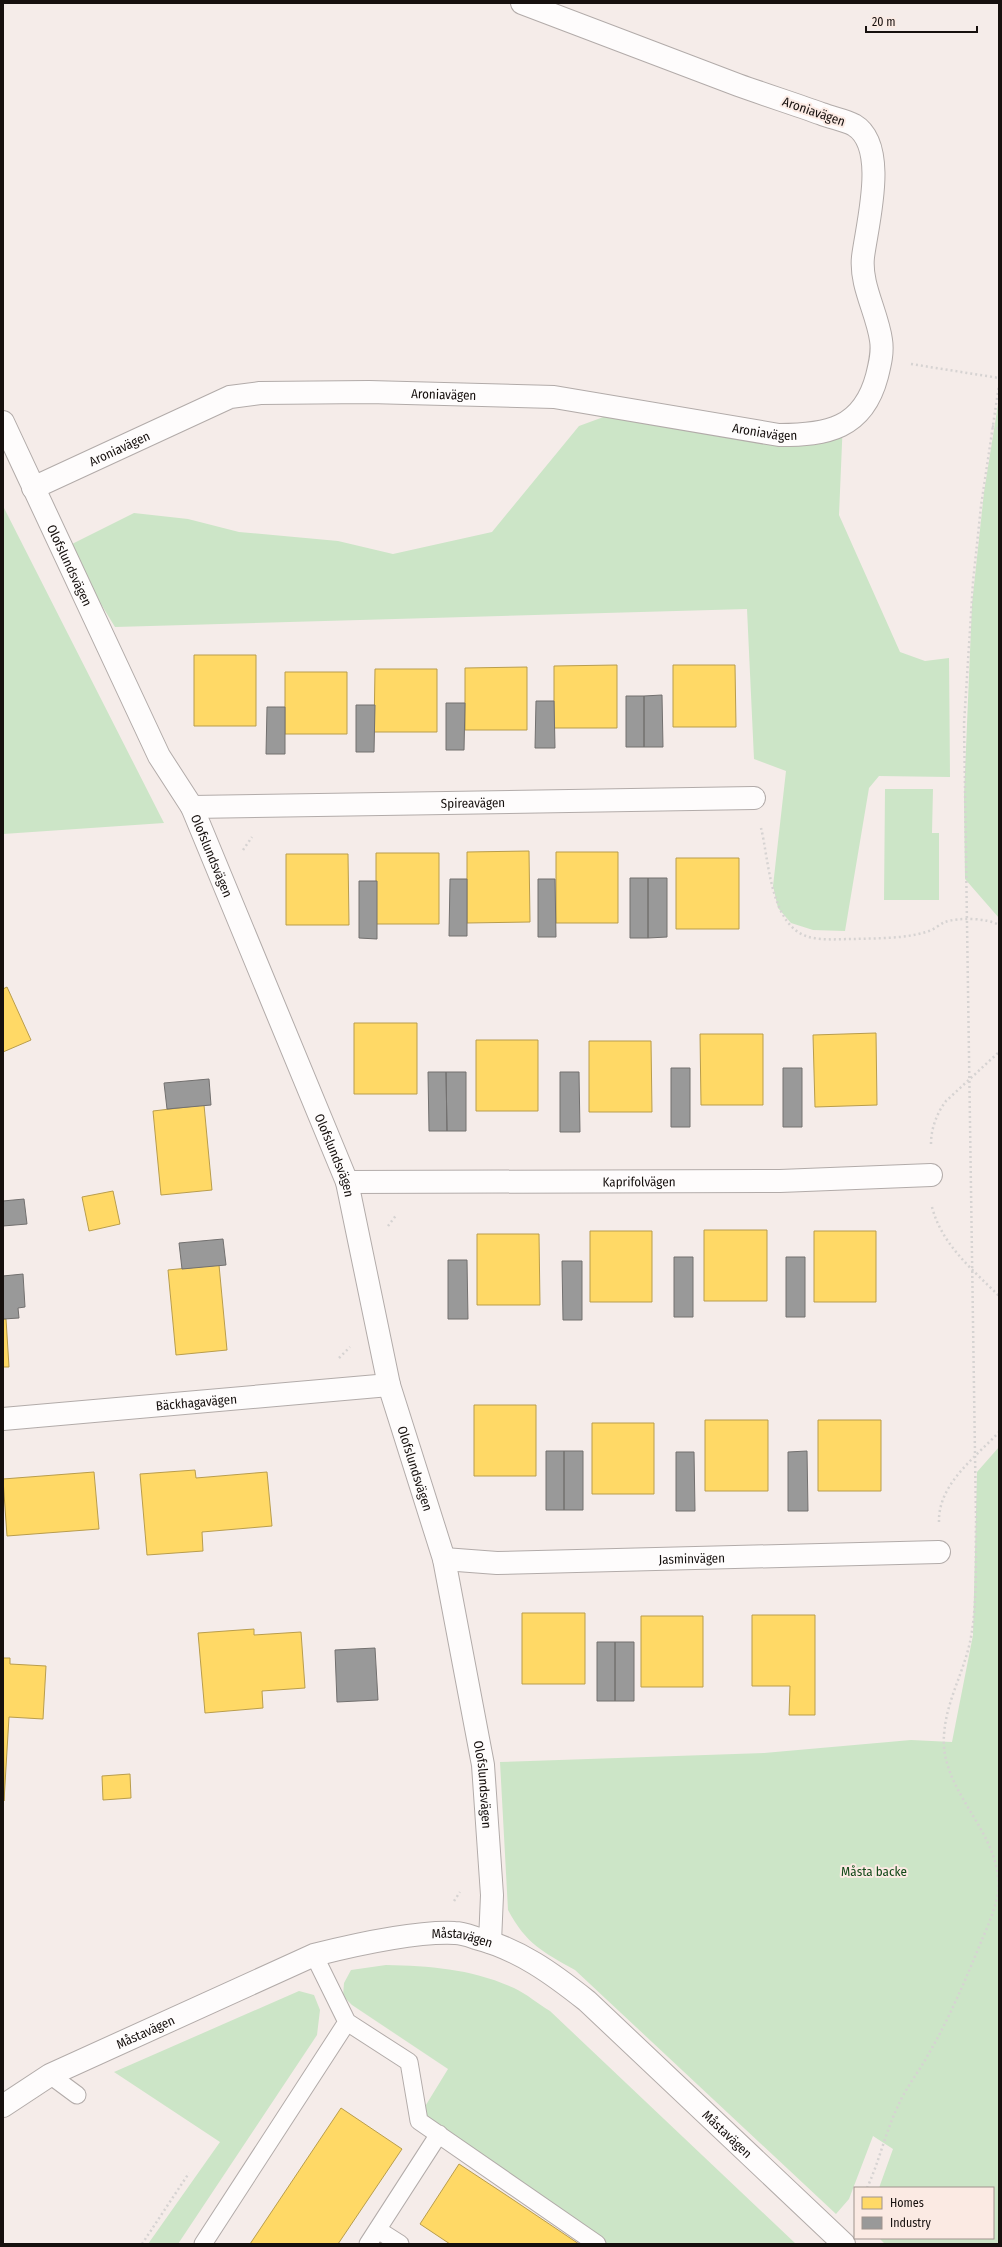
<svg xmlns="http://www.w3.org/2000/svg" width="1002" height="2247" viewBox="0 0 1002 2247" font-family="'Fira Sans Condensed',sans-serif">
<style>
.green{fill:#cce5c7}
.homes{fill:#ffd966;stroke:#b99d4c}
.industry{fill:#999;stroke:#72706f}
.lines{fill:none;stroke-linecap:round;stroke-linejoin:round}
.lane-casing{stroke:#b2aba9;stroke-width:19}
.street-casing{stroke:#b2aba9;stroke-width:24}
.path{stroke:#d6d3d2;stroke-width:2.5;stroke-dasharray:2 3;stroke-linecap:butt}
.lane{stroke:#fefcfc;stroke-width:17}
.street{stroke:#fefcfc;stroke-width:22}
.labels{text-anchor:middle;stroke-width:4;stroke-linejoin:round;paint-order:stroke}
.street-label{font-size:13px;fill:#16100e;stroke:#fbeae3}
.park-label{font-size:13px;fill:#124919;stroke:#fbeae3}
</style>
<rect width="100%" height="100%" fill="#f5ece9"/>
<path class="green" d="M999,398V918L965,879L964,796L972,604L984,492Z
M628,408L754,428L843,420L839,515L900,652L925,661L949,658L950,777L879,776L869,788L845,931L813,930L791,923L778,908L773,886L786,771L754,759L747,609L115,627L66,547L134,513L188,519L239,532L338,541L393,554L492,532L579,426Z
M3,506L164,823L3,834Z
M885,789H933L932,833H939V900H884Z
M999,1447V2244H885L879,2238H993V2188H879L893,2149L873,2136L849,2199L836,2214L575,1970C543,1952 526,1944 508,1910L500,1762L764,1753L911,1740L952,1742L973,1635L977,1472Z
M386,1965C431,1966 472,1969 514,1988C527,1994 538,2004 550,2011L796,2244H603L421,2113L448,2069L352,2005L343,1996L344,1983L351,1970Z
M299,1991L314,1995L320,2010L317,2035L178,2244H148L220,2142L114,2072Z"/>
<path class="homes" d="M194,655H256V726H194Z
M617,665V728H554V666Z
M673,665H735L736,727H673Z
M527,667V730H465V668Z
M375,669H437V732H374Z
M285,672H347V734H285Z
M529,851L530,922L467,923V852Z
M556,852H618V923H556Z
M376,853H439V924H376Z
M286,854H348L349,925H286Z
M676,858H739V929H676Z
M7,987L31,1040L3,1052V989Z
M354,1023H417V1094H354Z
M876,1033L877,1105L815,1107L813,1035Z
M700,1034H763V1105H701Z
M476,1040H538V1111H476Z
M589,1041H651L652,1112H589Z
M204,1105L212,1190L161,1195L153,1111Z
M113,1191L120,1224L89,1231L82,1197Z
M704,1230H767V1301H704Z
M590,1231H652V1302H590Z
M814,1231H876V1302H814Z
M477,1234H539L540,1305H477Z
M219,1265L227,1350L176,1355L168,1270Z
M3,1319H6L9,1367H3Z
M474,1405H536V1476H474Z
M705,1420H768V1491H705Z
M818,1420H881V1491H818Z
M592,1423H654V1494H592Z
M195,1470L196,1478L267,1472L272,1526L202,1532L203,1551L147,1555L140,1474Z
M94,1472L99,1529L7,1536L3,1479Z
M522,1613H585V1684H522Z
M752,1615H815V1715H789L790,1686H752Z
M641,1616H703V1687H641Z
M254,1629V1635L301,1632L305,1688L262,1691L263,1708L205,1713L198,1633Z
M3,1658H10V1664L46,1666L43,1719L9,1717L4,1801Z
M130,1774L131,1798L103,1800L102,1776Z
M341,2108L402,2149L338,2244H250Z
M459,2164L506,2195L579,2244H450L420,2224Z"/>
<path class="industry" d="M662,695L663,747H644V696Z
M626,696H644V747H626Z
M536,701H554L555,748H535Z
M446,703H465L464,750H446Z
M356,705H375L374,752H356Z
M267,707H285V754H266Z
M630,878H648V938H630Z
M648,878H667V937L648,938Z
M450,879H467V936H449Z
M538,879H555L556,937H538Z
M359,881H377V939L359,938Z
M671,1068H690V1127H671Z
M783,1068H802V1127H783Z
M428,1072H446L447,1131H429Z
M446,1072H466V1131H447Z
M560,1072H579L580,1132H560Z
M209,1079L211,1105L167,1109L164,1083Z
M24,1199L27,1224L3,1226V1201Z
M223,1239L226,1265L182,1269L179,1243Z
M674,1257H693V1317H674Z
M786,1257H805V1317H786Z
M448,1260H467L468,1319H448Z
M562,1261H582V1320H563Z
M23,1274L25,1307L18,1308L19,1318L3,1319V1276Z
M546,1451H564V1510H546Z
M564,1451H583V1510H564Z
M807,1451L808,1511H788V1452Z
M676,1452H694L695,1511H676Z
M597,1642H615V1701H597Z
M615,1642H634V1701H615Z
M375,1648L378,1700L337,1702L335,1650Z"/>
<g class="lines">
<defs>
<path id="lane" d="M314,1955L347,2022
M50,2075L77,2095
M378,2230L400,2244
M203,2244L347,2022L409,2062L419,2121L597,2244
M368,2244L439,2134"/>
<g id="street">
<path id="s1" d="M3,422L159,756L192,807L347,1182L389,1385L444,1559L483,1765L492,1895L490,1942"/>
<path id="s2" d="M33,488L230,397L260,393L369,392L554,397L779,435C827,435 863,429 877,376C880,364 883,352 881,340C877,312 860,285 863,257C867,224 889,146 854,125C845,120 832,118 822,114C794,104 766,95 738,85C666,58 594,30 522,3"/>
<path id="s3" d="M192,807L754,798"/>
<path id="s4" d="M347,1182L780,1181L931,1175"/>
<path id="s5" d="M3,1419L389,1385"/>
<path id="s6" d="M444,1559L497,1563L939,1552"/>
<path id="s7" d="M3,2106L50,2075L314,1955C354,1945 414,1931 455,1933C462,1933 470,1936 476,1938C519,1949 553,1974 587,2001L844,2244"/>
</g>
</defs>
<use href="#lane" class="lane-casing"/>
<use href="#street" class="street-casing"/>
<path class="path" d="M911,364L999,378
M992,426L999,429
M761,828C769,860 770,923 806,936C820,941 838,939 854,939C879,938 906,939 929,931C935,929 940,924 945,922C959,917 987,918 999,925
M243,850L252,837
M931,1144C931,1128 937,1113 946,1101L999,1052
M932,1207C942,1245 972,1269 999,1296
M388,1226L397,1214
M339,1358L350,1347
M939,1522C938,1484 975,1458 999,1432
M454,1901L460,1892
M867,2188C879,2162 885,2134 897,2108C905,2089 918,2073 928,2055C949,2019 965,1981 981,1942C989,1923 1001,1898 998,1877C993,1826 940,1788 944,1735C946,1702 963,1674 970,1642C978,1603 975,1560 976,1521L964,724L973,582L981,506L999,385
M142,2244L189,2173"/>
<use href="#lane" class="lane"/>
<use href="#street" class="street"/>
</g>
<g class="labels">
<g class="street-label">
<text transform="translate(814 111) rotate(19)" y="5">Aroniavägen</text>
<text dy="5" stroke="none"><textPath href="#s2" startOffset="431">Aroniavägen</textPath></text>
<text dy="5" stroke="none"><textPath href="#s2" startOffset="755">Aroniavägen</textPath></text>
<text dy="5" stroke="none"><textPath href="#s2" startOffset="95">Aroniavägen</textPath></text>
<text dy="5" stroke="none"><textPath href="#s1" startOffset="158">Olofslundsvägen</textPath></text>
<text dy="5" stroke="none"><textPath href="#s3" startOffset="281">Spireavägen</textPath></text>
<text dy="5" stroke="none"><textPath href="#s1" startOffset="482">Olofslundsvägen</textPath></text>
<text dy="5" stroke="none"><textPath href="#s1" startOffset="806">Olofslundsvägen</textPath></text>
<text dy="5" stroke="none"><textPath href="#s4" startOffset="292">Kaprifolvägen</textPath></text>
<text dy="5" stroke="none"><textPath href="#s5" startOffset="194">Bäckhagavägen</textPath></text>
<text dy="5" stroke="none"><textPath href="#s1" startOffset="1130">Olofslundsvägen</textPath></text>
<text dy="5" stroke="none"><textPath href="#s6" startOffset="248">Jasminvägen</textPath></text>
<text dy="5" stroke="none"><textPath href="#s1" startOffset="1454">Olofslundsvägen</textPath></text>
<text dy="5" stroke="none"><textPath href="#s7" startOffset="497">Måstavägen</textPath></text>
<text dy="5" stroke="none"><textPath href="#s7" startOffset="161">Måstavägen</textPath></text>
<text dy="5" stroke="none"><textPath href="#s7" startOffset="833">Måstavägen</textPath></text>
</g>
<g class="park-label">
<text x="874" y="1876">Måsta backe</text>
</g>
</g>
<rect width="1002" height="2247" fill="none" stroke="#16100e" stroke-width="8"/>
<rect x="854" y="2187" width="140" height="52" fill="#fbeae3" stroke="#9f938e"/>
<rect x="862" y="2197" width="20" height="12" fill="#ffd966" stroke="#9f938e"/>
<text x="890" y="2207" font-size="12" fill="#16100e">Homes</text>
<rect x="862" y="2217" width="20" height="12" fill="#999999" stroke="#9f938e"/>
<text x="890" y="2227" font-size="12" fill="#16100e">Industry</text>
<path d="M866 26v6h111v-6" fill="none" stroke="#16100e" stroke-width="2"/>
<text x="872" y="26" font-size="12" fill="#16100e" stroke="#fbeae3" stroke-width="3" paint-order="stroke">20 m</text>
</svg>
